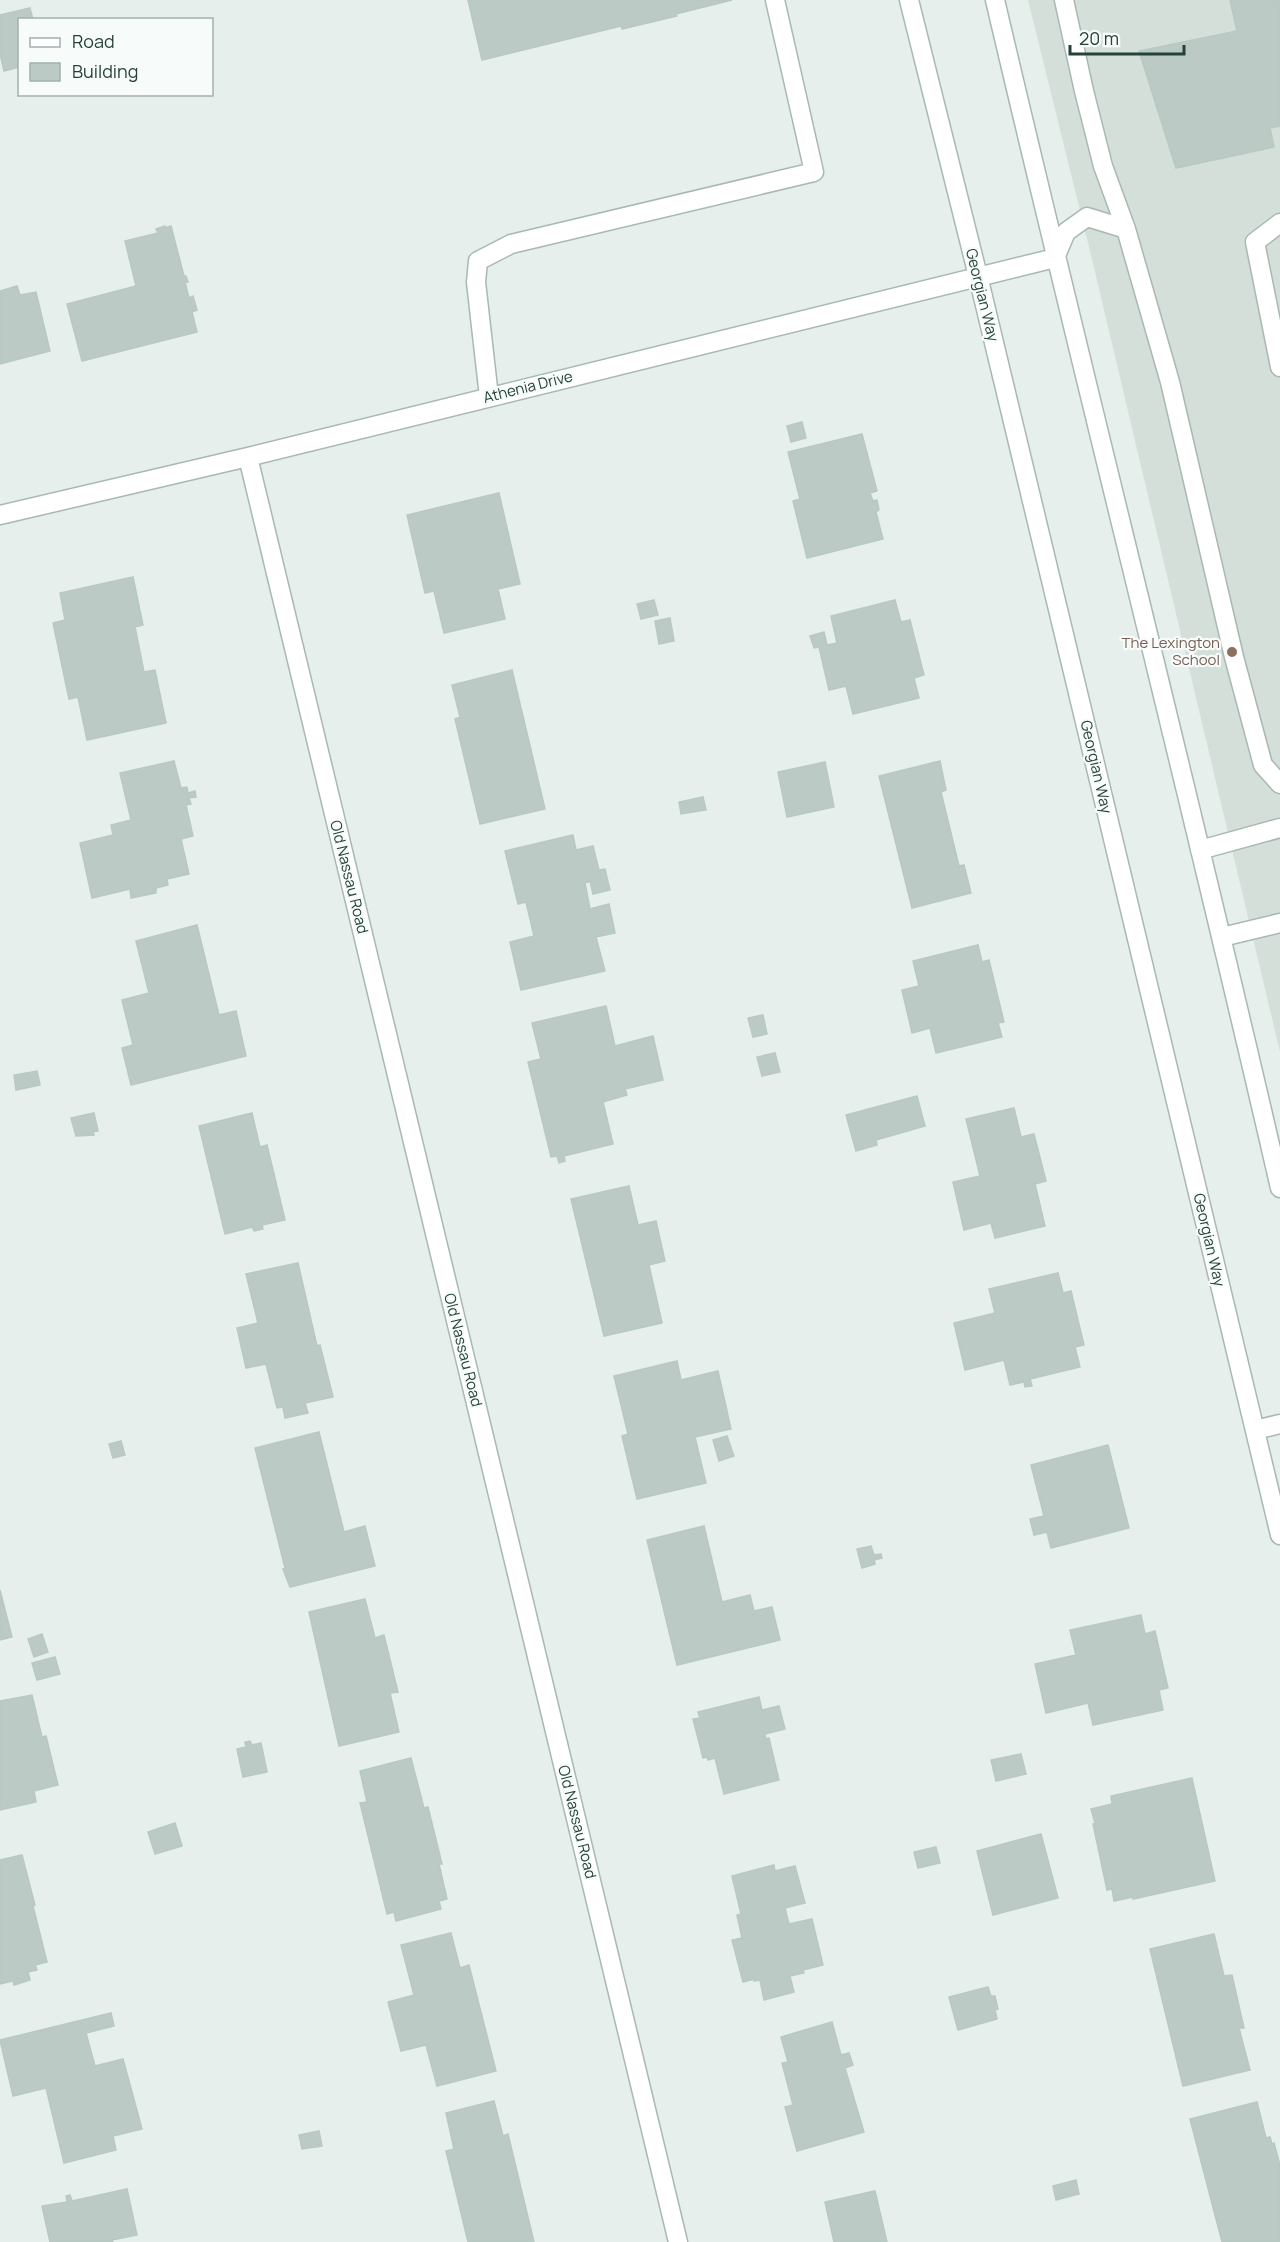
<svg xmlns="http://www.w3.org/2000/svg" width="1280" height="2242" viewBox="0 0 1280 2242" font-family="Manrope,sans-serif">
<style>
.built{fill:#d4dfda}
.building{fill:#bbcac4;stroke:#b8c9c2;stroke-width:1.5}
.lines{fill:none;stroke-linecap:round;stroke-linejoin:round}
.minor-casing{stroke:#a8b8b2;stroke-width:21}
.minor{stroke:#fff;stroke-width:18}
.education-dot{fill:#8d6e63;stroke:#f7fbf9;stroke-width:2}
.labels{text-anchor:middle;stroke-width:4.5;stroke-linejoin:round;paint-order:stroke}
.street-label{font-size:15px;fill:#24423a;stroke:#f7fbf9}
.education-label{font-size:15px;fill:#785e54;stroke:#f7fbf9;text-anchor:end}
</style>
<rect width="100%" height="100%" fill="#e6efeb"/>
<path class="built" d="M1028,0H1280V1052L1090,251Z"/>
<path class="building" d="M468,0H732L676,14L677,16L622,29L621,26L482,60Z
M1230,0H1280V126L1270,128L1274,147L1176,168L1139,51L1237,31Z
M30,8L33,20H20V67L4,71L0,54V15Z
M165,226V228L171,226L184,276H186L188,282H185L189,298L193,296L197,310L192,312L197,332L82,361L67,304L136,286L125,241L158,233L156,229Z
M17,286L20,295L36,292L50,351L0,364V291Z
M802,422L806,438L791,442L787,426Z
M862,434L877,491L870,493L873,501L877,500L879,510L876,512L883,539L807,558L793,501L800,499L788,452Z
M499,493L520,584L498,589L505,619L444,633L434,591L425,593L407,515Z
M133,577L143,625L135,627L144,672L155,670L166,723L87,740L78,697L69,699L53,623L65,620L60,593Z
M654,600L658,615L641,619L637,604Z
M895,600L901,622L910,620L924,675L914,678L919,698L853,714L846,686L829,690L819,647L814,648L810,636L824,632L827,645L837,643L831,616Z
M670,618L674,641L659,644L655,621Z
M512,670L545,809L480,824L455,719L460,717L452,685Z
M174,761L181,788L187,787L188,793L195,791L196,797L189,798L191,804L186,805L193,836L181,839L189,874L167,879L168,885L156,888V893L131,898L130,889L92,898L80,843L113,835L111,825L131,820L120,773Z
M940,761L946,790L941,792L959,866L964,865L971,893L912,908L879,776Z
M825,762L834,807L787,817L778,772Z
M703,797L706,810L681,814L679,802Z
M573,835L576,850L593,846L599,870L605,869L610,890L593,894L590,881L585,883L590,909L609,904L615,933L596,937L605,971L521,990L510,942L534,936L526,902L518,904L505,851Z
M197,925L219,1015L236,1011L246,1056L131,1085L122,1048L133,1045L122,1000L149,993L136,941Z
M978,945L982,962L989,960L1004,1022L998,1023L1002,1037L936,1053L930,1028L912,1033L902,990L919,986L913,961Z
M606,1006L615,1046L653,1036L663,1080L625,1089L627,1095L603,1102L613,1144L564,1156L565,1161L559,1163L557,1156L551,1157L528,1062L541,1059L532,1023Z
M763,1015L767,1034L753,1037L748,1018Z
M775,1053L780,1072L762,1076L757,1057Z
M37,1071L40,1085L16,1090L14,1075Z
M917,1096L925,1126L876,1140L877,1145L856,1151L846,1115Z
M1014,1108L1021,1137L1034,1134L1046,1181L1035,1184L1045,1226L995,1238L991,1223L964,1230L953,1182L980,1176L966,1119Z
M94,1113L98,1131L93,1132L94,1135L76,1136L71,1118Z
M252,1113L260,1147L267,1145L285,1220L262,1225L263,1229L254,1231L252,1227L225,1234L199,1126Z
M629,1186L638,1225L656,1221L665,1261L649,1265L662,1323L604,1336L571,1199Z
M298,1263L317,1346L320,1345L333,1397L305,1403L308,1413L285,1418L283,1407L277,1408L266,1364L246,1368L237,1328L258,1323L246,1274Z
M1058,1273L1063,1293L1071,1291L1084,1345L1075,1347L1080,1367L1030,1379L1032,1386L1025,1387L1024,1382L1010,1385L1004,1360L965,1370L954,1323L995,1313L989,1289Z
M677,1361L681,1380L718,1371L731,1429L695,1437L706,1483L637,1499L622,1436L628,1434L614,1376Z
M319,1432L344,1532L365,1526L375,1566L290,1587L283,1569L285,1568L255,1448Z
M727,1436L734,1456L719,1461L713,1440Z
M121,1441L125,1455L113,1458L109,1444Z
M1108,1445L1129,1528L1051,1548L1047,1532L1034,1535L1030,1519L1044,1516L1031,1465Z
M704,1526L722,1602L750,1595L754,1611L772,1607L780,1640L677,1665L647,1540Z
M871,1546L874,1555L881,1554L882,1558L874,1560L875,1564L862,1568L857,1549Z
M0,1590L12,1637L0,1640Z
M365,1599L375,1638L384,1635L398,1692L390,1693L399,1732L339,1746L309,1612Z
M1141,1615L1145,1634L1155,1631L1168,1688L1159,1690L1163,1710L1093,1725L1088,1703L1046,1713L1035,1664L1076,1655L1070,1630Z
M42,1634L48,1652L34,1657L28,1639Z
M55,1657L60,1674L37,1680L32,1663Z
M32,1695L42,1737L46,1736L58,1785L34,1791L36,1802L0,1810V1701Z
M759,1697L762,1710L779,1706L785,1729L765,1734L766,1739L769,1738L779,1780L724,1794L715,1758L708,1760L707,1757L703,1758L693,1719L700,1718L698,1712Z
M250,1741L252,1745L261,1743L267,1772L243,1777L237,1749L246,1747L245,1742Z
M1021,1754L1026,1774L996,1781L991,1760Z
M411,1758L424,1808L428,1807L442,1864H439L447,1899L439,1901L441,1909L396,1921L394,1912L387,1914L360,1803L367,1802L360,1771Z
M1192,1778L1215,1881L1133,1899V1897L1114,1901L1112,1889L1107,1890L1093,1824L1095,1823L1091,1809L1112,1804L1111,1796Z
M175,1823L182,1846L155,1854L148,1832Z
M1041,1834L1058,1898L993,1915L977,1851Z
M936,1847L940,1863L918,1868L914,1852Z
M22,1855L35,1905L33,1906L47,1962L35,1965L37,1970L28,1972L30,1980L14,1985L13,1981L0,1984V1860Z
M774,1865L775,1871L795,1866L805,1903L785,1908L789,1924L812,1919L823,1965L803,1970L804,1973L790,1976L794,1992L764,2000L760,1980L754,1981V1979L743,1982L732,1940L742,1938L737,1915L741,1914L732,1876Z
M451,1933L460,1968L469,1965L496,2071L437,2086L426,2045L401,2051L388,2002L414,1995L401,1945Z
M1214,1934L1224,1976L1232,1975L1244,2028H1239L1250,2070L1183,2086L1150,1949Z
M988,1987L991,1996H995L998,2009L995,2010L997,2019L958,2030L949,1997Z
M111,2013L114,2026L86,2033L95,2066L123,2059L142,2129L113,2136L116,2150L64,2163L46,2088L13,2096L0,2040Z
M832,2022L841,2055L849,2053L853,2065L845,2068L864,2132L797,2151L785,2107L793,2105L782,2063L788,2062L781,2037Z
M494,2101L503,2136L508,2134L534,2242H468L446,2151L454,2149L446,2113Z
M1257,2102L1266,2138L1270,2137L1272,2144L1274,2143L1280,2165V2242H1222L1190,2119Z
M319,2131L322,2146L302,2149L299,2135Z
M1076,2180L1079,2194L1056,2200L1053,2186Z
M127,2189L137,2235L112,2240L113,2242H50L42,2206L67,2202L66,2196L70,2195L72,2201Z
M875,2191L887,2242H834L825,2202Z"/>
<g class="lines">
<defs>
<path id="minor" d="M909,0L978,276L1280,1535
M995,0C1088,397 1189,791 1280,1188
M1064,0L1084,91L1103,166L1126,229L1170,382L1234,657L1263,765L1280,784
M1280,223L1255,242L1280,367
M489,397L476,282L478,261L511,244L814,172L775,0
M248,457L678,2242
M0,515L248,457L1055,258L1066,232L1087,217L1126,229
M1200,850L1280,828
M1222,937L1280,923
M1255,1430L1280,1424"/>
</defs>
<use href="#minor" class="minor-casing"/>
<use href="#minor" class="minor"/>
</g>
<circle class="education-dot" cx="1232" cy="652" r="6"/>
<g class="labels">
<g class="street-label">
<text transform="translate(982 295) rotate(76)" y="5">Georgian Way</text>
<text transform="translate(528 387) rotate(-14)" y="5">Athenia Drive</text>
<text transform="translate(1096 767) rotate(77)" y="5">Georgian Way</text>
<text transform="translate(349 877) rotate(76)" y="5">Old Nassau Road</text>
<text transform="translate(1209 1240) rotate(77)" y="5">Georgian Way</text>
<text transform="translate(463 1350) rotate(76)" y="5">Old Nassau Road</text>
<text transform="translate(577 1822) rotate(76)" y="5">Old Nassau Road</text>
</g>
<g class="education-label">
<text x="1220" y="648">The Lexington<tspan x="1220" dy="17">School</tspan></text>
</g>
</g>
<rect x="18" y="18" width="195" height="78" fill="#f7fbf9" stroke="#a3b1ad" stroke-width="1.5"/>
<rect x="30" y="38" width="30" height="9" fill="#ffffff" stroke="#a3b1ad" stroke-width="1.5"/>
<text x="72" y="48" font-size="18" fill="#24423a">Road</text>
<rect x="30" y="63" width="30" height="18" fill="#bbcac4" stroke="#a3b1ad" stroke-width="1.5"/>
<text x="72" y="78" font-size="18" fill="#24423a">Building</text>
<path d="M1070 45v9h114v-9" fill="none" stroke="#24423a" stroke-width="3"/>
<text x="1079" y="45" font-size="18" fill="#24423a" stroke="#f7fbf9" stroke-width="4.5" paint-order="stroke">20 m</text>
</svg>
